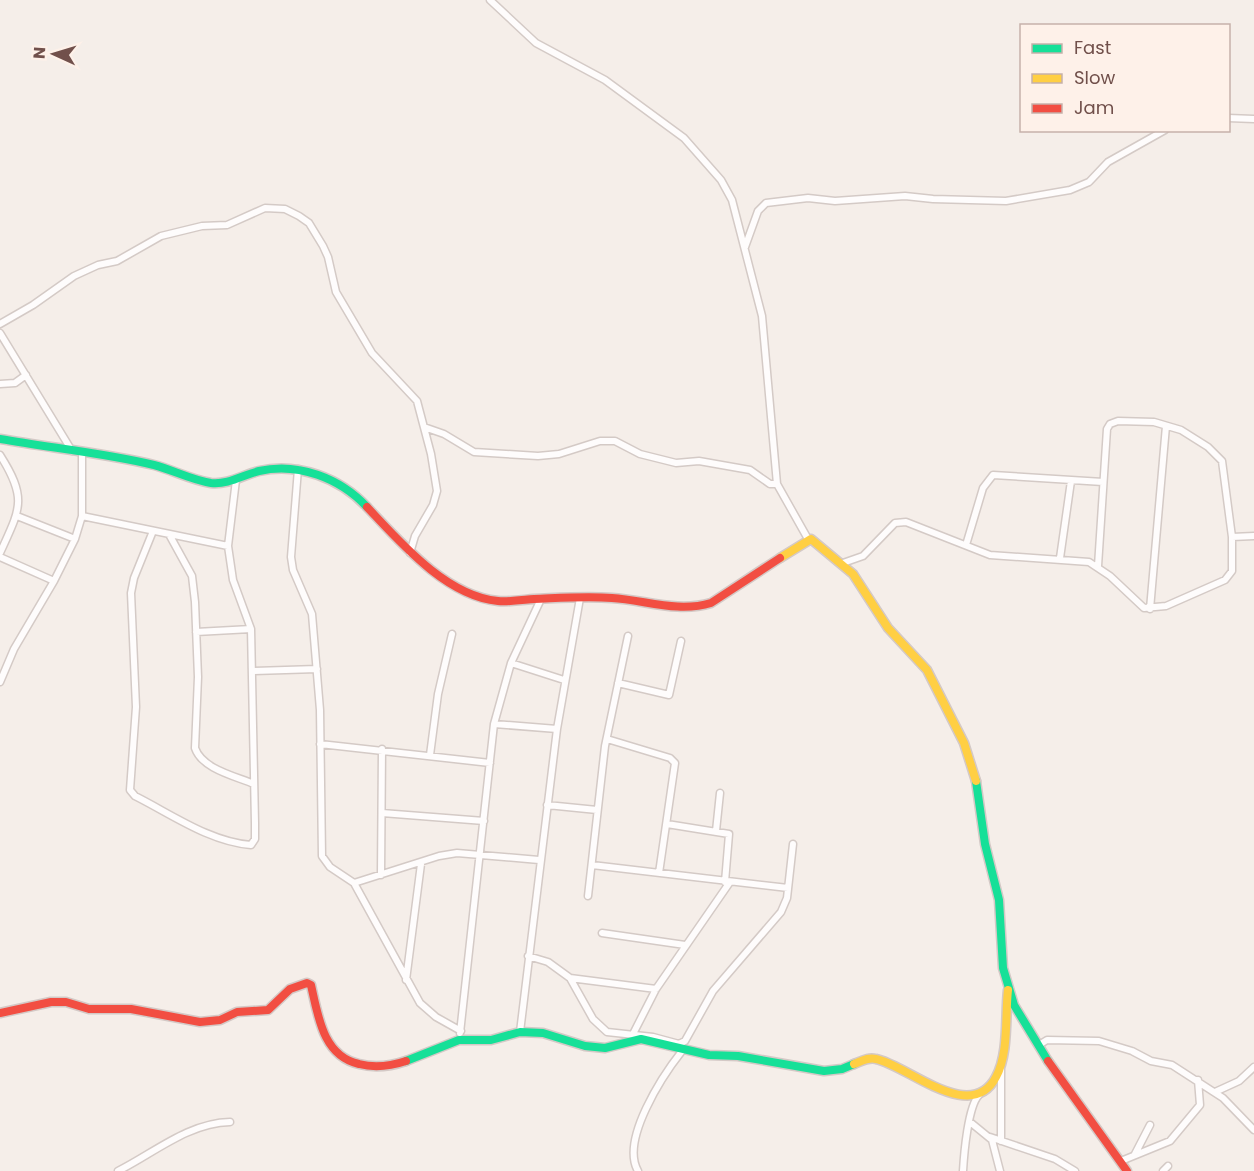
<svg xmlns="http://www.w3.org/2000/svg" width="1254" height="1171" viewBox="0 0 1254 1171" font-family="Poppins,sans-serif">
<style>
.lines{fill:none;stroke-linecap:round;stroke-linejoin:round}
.street-casing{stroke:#d4cac6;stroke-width:9}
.fast-casing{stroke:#d4c9c6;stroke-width:11}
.slow-casing{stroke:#d4c9c6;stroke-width:11}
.jam-casing{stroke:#d4c9c6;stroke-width:11}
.street{stroke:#fefcfc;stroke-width:6}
.fast{stroke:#16e098;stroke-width:8}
.slow{stroke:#ffcf43;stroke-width:8}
.jam{stroke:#f24e42;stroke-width:8}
</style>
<rect width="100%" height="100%" fill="#f5eee9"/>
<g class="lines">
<defs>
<path id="street" d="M490,0L536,43L605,80L684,138L721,180L732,200L762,316L777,484L808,539
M1228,118L1254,119
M745,247L758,211L766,203L808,198L835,201L905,196L933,199L1006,201L1070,190L1089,182L1108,162L1165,130
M0,324L33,305L74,276L98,265L117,261L161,236L202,226L227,225L265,208L285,209L299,216L309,223L323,246L328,257L336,292L372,353L417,401L431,454L437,491L433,505L415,536L410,553
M0,333L72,451
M0,384L15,383L26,375
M424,427L444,434L474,452L538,456L559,454L600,441H615L640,454L676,463L699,461L750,470L770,484H777
M0,455C28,499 20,509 0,553
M298,469L291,557L293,570L312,614L320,710L322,856L330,867L354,883L420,1003L436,1017L461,1031
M17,516L75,539
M82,516L228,546
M153,531L134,578L131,593L136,707L130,790L135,796C171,814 210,842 251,845L255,839V823L251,629L233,580L228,546L236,480
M170,536L192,576L195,602L198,677L195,748C202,769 235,776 254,784
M966,545L983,488L993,475L1103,482
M0,557L54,581
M1060,558L1071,481
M843,563L863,556L895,523L906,522L990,555L1089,562L1110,576L1144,608L1166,606L1225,580L1232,571V537L1254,536
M1098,566L1107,429L1110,424L1118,421L1154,422L1181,430L1208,447L1222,461L1232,537
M1150,609L1166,426
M196,632L251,629
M511,663L564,680
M253,671L317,669
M0,682L14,649L54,581L75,539L82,516V454
M618,683L669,695L681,641
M494,724L557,729
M607,739L670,758L675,763L659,873
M320,744L490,763
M430,755L438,694L452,634
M547,805L597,810
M382,813L484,821
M667,824L729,834L725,882
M716,831L720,793
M592,865L788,888
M381,875L382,749
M354,883L439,856L457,853L539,860
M588,896L605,746L628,636
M602,933L685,945
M528,956L548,962L570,978L593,1019L607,1032L653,1037L679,1044L685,1041L713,991L781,912L787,898L793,844
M570,978L656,989
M406,980L421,864
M520,1032L557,729L580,598
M460,1033L494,724L511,663L541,599
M633,1034L656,989L730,882
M1039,1045L1047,1040L1099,1041L1132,1051L1151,1061L1172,1065L1223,1098L1254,1130
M1001,1070V1141
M1215,1092L1239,1081L1254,1067
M970,1122L992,1140L1000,1171
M990,1137L1055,1159L1075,1171
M1135,1154L1150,1125
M1121,1161L1170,1141L1200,1105L1198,1080
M118,1171C154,1153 188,1123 230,1122
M638,1171C620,1140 663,1075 682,1051
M963,1171C964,1154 968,1106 979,1095
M1163,1171L1168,1166"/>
<path id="fast" d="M0,439C51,448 104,453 154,465C173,470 191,480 211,483C228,485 243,475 259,471C298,462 340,478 367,507
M976,781L985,844L999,900L1003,968L1014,1005L1048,1061
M406,1061L459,1040H491L520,1032L543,1033L585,1046L605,1048L641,1039L709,1055L738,1056L824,1071L842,1069L854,1064"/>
<path id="slow" d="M780,558L811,539L853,574L888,628L927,670L964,743L976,781
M854,1064C862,1061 868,1057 876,1059C907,1065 971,1125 996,1077C1009,1053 1005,1016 1008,990"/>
<path id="jam" d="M367,507C400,542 446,596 498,601C509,602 522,600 534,599C560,598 586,596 612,598C645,600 678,613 711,603L780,558
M0,1013L51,1002H66L89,1009H131L200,1022L220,1020L237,1012L268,1010L290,989L307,983L311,985C318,1016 323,1056 359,1064C374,1068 391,1066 406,1061
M1048,1061L1127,1171"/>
</defs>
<use href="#street" class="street-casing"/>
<use href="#fast" class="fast-casing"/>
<use href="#slow" class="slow-casing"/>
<use href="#jam" class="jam-casing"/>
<use href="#street" class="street"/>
<use href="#fast" class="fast"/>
<use href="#slow" class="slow"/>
<use href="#jam" class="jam"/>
</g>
<rect x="1020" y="24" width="210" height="108" fill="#fef1e9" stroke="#c6b1aa" stroke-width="1.5"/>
<rect x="1032" y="44" width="30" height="9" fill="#16e098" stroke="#c6b1aa" stroke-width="1.5"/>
<text x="1074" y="54" font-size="18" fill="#71504b">Fast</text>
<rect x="1032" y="74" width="30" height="9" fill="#ffcf43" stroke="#c6b1aa" stroke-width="1.5"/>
<text x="1074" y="84" font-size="18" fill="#71504b">Slow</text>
<rect x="1032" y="104" width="30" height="9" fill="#f24e42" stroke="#c6b1aa" stroke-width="1.5"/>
<text x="1074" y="114" font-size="18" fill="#71504b">Jam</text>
<g transform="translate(54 54) rotate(274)" stroke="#fef1e9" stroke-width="4.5" paint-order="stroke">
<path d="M0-4.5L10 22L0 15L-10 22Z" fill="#71504b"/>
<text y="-9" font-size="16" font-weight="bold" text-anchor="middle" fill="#71504b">N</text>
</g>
</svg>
